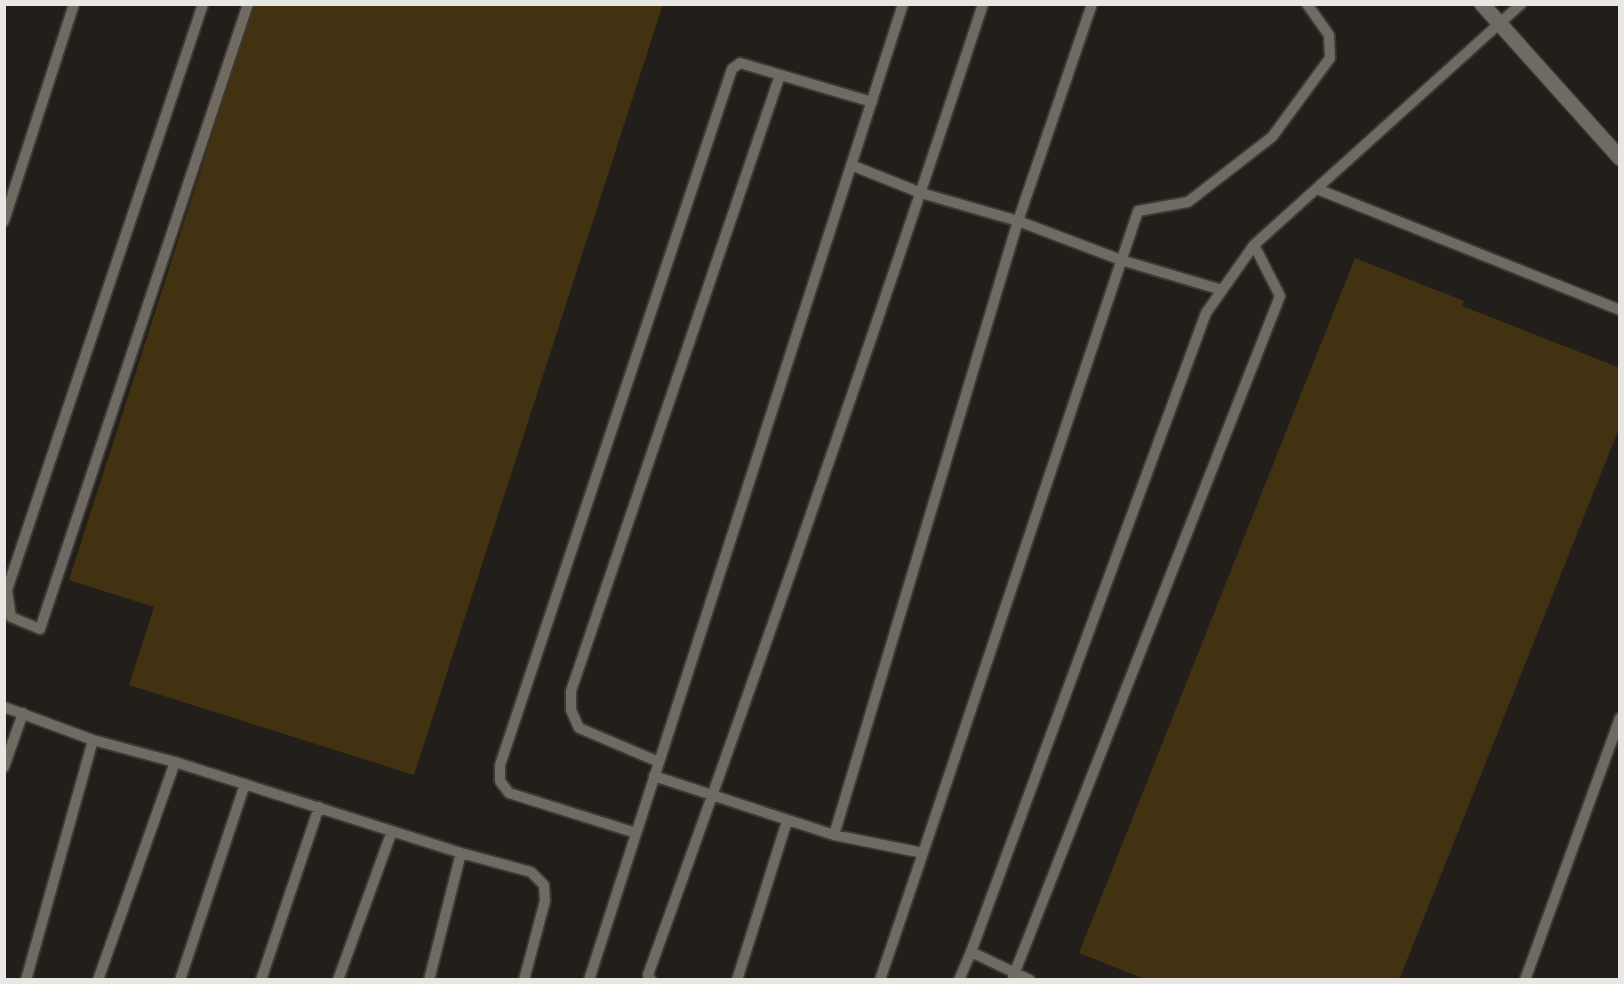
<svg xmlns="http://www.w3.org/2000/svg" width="1624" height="984" viewBox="0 0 1624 984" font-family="'Roboto Condensed',sans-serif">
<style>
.building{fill:#423211}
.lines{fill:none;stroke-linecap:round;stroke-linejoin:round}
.lane-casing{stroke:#3c3935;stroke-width:14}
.street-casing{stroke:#3c3935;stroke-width:18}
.lane{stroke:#6f6b63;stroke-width:10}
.street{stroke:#6f6b63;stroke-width:15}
</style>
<rect width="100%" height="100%" fill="#221e19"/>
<path class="building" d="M254,4H663L414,775L129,685L154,607L69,580Z
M1355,258L1464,301L1462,306L1620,368V426L1399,980H1147L1079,953Z"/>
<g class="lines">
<defs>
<path id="lane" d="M203,4L7,590L11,617L40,629L248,4
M851,165L921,193L1018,221L1121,260L1222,290
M1317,189L1620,310
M4,221L74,4
M4,707L93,740
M659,762L579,728L571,710V691L780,75
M4,767L23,713
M654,776L834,835L923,853L880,980
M636,833L509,793L500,781V765L732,69L740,63L872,102
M834,835L1018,221L1092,4
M923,853L1138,211L1188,202L1272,137L1330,58L1329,35L1307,4
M1013,977L1280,296L1254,245
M26,980L93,740L175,762L461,853L531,872L544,885L545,901L524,980
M98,980L175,762
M180,980L245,784
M261,980L319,807
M338,980L392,831
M429,980L461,853
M589,980L903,4
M651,980L648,975C764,653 876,330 983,4
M737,980L787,821
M959,980L971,952
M1030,980L971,952L1206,313L1254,245L1521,4
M1525,980L1620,718"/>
<path id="street" d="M1482,4L1620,158"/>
</defs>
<use href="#lane" class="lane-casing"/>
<use href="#street" class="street-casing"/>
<use href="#lane" class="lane"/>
<use href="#street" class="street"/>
</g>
<rect width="1624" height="984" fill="none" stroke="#e9e7e3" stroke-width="12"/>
</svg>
